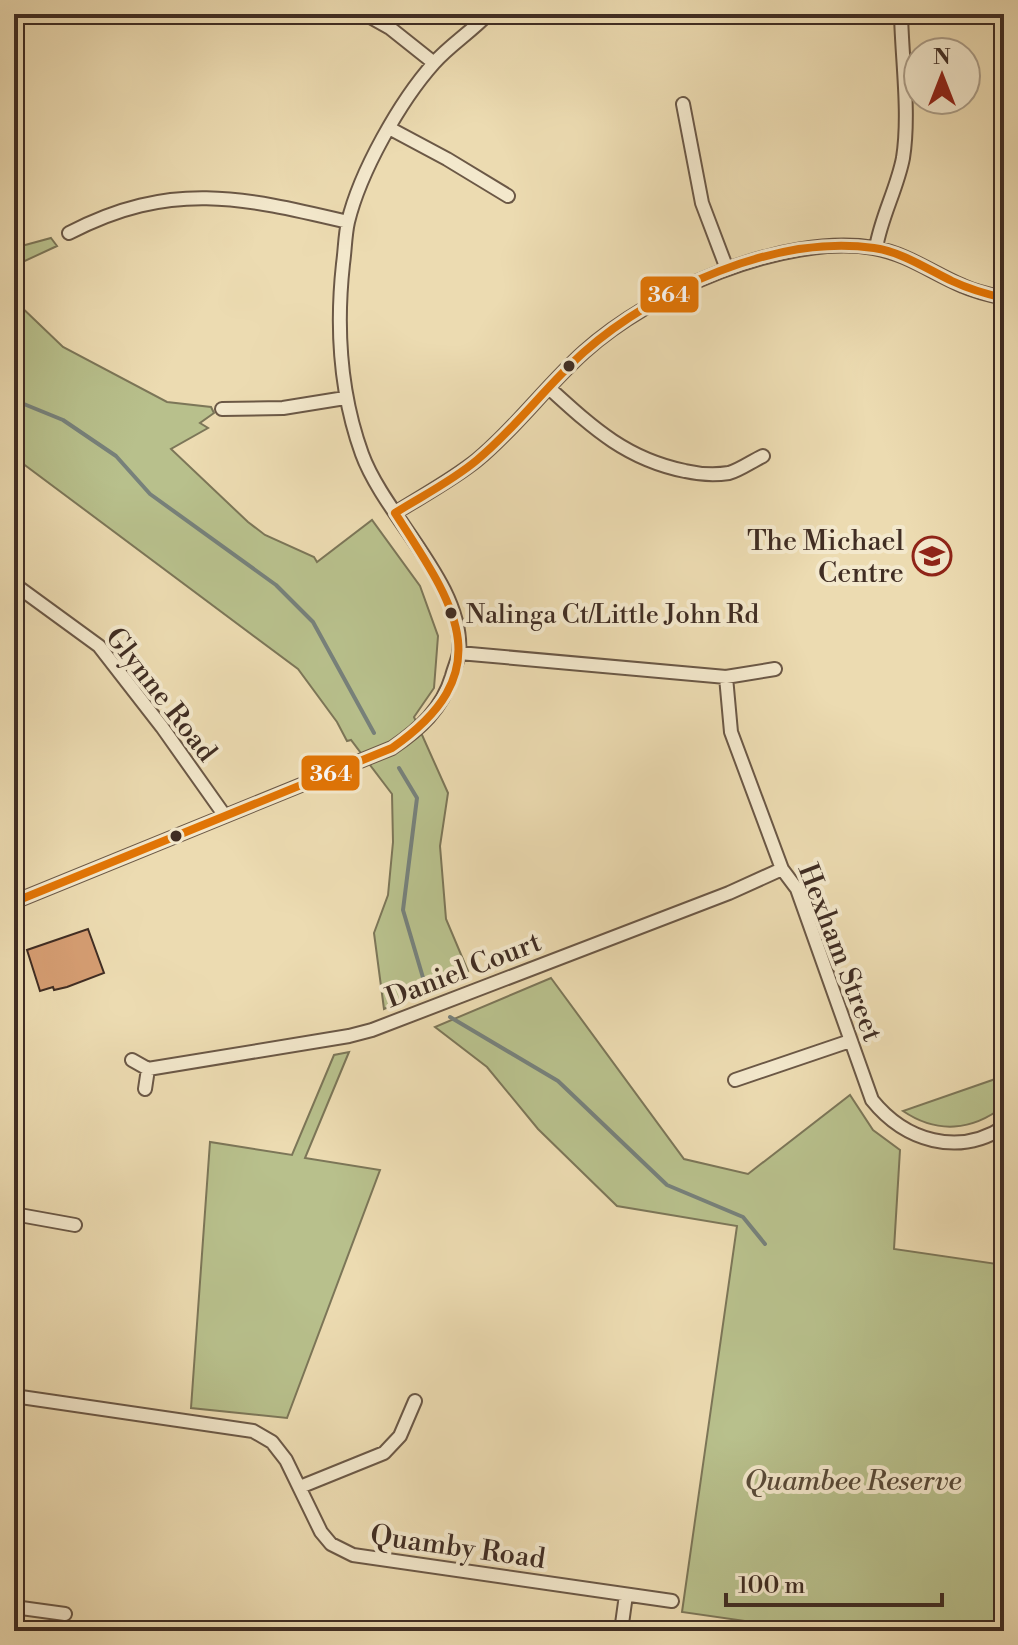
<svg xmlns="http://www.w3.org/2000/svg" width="1018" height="1645" viewBox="0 0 1018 1645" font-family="'Libre Bodoni',serif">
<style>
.green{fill:#b8c08c;stroke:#7c7658;stroke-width:2}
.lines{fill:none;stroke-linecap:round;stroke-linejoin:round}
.stream{stroke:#77817b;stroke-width:4}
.building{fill:#d59d72;stroke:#402d23;stroke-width:2}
.street-casing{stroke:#6b5846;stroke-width:16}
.street{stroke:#f3e8cc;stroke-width:12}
.bus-1-casing{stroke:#f3e8cc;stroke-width:14}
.bus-1{stroke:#e27505;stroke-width:8}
.bus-dot{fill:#402d23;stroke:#f3e8cc;stroke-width:3}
.labels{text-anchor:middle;stroke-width:8;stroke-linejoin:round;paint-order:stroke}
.bus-label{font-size:26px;fill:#402d23;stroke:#f3e8cc;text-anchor:start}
.poi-label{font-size:28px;fill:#402d23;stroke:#f3e8cc;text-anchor:end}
.street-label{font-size:28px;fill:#402d23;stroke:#f3e8cc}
.park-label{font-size:28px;font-style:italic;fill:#584a38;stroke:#f3e8cc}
.line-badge{stroke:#f3e8cc;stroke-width:3}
.badge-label{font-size:22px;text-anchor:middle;font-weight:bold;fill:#fff}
</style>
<rect width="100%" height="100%" fill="#ecdbb1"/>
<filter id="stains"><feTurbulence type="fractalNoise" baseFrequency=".0025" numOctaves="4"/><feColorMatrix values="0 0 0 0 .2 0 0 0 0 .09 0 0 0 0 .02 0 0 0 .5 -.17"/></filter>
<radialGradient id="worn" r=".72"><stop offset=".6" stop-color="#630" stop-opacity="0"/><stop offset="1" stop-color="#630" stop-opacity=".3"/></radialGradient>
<path class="green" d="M51,238L57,246L14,266V248Z
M14,300L63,347L167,402L211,407L214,413L200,423L208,428L171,449L248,522L265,535L314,557L317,562L372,520L420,586L438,636L434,688L414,717L448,793L440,846L446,919L468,971L384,1009L374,933L388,895L393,842L392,794L351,740L347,741L337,722L298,669L14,457Z
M551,978L684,1159L748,1174L850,1095L873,1130L900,1150L894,1249L1004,1265V1631H814L682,1612L737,1226L617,1206L538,1129L487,1067L435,1027Z
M349,1052L305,1158L380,1170L287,1418L191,1408L210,1142L292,1155L334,1055Z
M1004,1076V1106C972,1131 937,1134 903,1111Z"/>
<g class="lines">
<path class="stream" d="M14,400L63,420L116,456L150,494L276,585L313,622L374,733
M399,768L417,798L403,910L424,981
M450,1017L558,1081L667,1185L743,1217L765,1244"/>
</g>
<path class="building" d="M88,929L104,973L67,987L54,990L53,987L40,991L27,950Z"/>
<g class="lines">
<defs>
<path id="street" d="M365,14L390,28L434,63
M683,104L702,203L727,269
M389,128L447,159L508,196
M69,233C171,180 242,197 348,222
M876,248C881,217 897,189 903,158C910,114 902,60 901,14
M549,388C593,428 626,459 685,471C698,474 716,475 729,473C740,470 752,461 763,456
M222,409L283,408L345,398
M395,513C422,496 452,480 477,460C516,428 546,386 584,352C650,292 784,233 874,248C908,254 932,273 963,286C976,292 990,295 1004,298
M14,584L99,646L162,727L225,816
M459,653L726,677L775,669
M726,677L731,732L782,869L797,889L872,1100C905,1141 958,1157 1004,1127
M14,902L392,748C420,729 442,709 452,676C454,668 458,660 459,653C465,585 385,517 362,454C340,393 336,328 343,264C345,250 345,235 348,222C360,172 400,101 434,63C450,45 471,32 488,14
M132,1060L148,1069L349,1036L372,1030L729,893L782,869
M735,1080L850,1041
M145,1089L148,1069
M14,1214L75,1225
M14,1396L253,1431L272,1442L286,1460L321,1532L331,1544L353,1555L672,1601
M300,1487L384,1453L400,1436L415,1401
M14,1607L65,1614
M621,1631L626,1595"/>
</defs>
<use href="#street" class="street-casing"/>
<use href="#street" class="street"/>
<defs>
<path id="bus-1" d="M395,513C422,496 452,481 477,460C516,428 546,386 584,352C655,289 777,234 874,248C902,252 927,269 952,281C969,289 986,294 1004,298
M14,902L392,748C504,670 453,603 395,513"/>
</defs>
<use href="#bus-1" class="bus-1-casing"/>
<use href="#bus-1" class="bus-1"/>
</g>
<defs>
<symbol id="university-ring" viewBox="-11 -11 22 22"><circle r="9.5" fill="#f3e8cc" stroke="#8f2418" stroke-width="1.5"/><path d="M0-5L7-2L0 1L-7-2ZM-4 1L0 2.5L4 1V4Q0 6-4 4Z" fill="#8f2418"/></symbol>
</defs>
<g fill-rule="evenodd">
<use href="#university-ring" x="910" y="534" width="44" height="44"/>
</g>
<g class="bus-dot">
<circle cx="569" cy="366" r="7"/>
<circle cx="451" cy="613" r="7"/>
<circle cx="176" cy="836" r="7"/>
</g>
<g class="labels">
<g class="bus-label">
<text x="466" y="623">Nalinga Ct/Little John Rd</text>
</g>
<g class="poi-label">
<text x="904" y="550">The Michael<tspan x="904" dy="32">Centre</tspan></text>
</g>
<g class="street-label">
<text transform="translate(162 694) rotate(52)" y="10">Glynne Road</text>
<text transform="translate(841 952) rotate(69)" y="10">Hexham Street</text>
<text transform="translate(463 969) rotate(-21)" y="10">Daniel Court</text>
<text transform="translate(458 1546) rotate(8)" y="10">Quamby Road</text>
</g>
<g class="park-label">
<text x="853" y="1490">Quambee Reserve</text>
</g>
</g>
<g class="line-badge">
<rect x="639" y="275" width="61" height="39" rx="8" fill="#e27505"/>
<rect x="300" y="754" width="61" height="38" rx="8" fill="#e27505"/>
</g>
<g class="badge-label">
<text x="669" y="302">364</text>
<text x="331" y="781">364</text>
</g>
<rect width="1018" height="1645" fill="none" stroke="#ecdbb1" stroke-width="48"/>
<rect x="16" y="16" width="986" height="1613" fill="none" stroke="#402d23" stroke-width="4"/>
<rect x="24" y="24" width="970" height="1597" fill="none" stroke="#402d23" stroke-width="2"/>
<g transform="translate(942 76)"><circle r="38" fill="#f3e8cc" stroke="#ab9d88" stroke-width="2"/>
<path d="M0-6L14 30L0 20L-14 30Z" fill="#8f2418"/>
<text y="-12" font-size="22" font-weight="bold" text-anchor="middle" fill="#402d23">N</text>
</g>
<path d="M726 1593v12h216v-12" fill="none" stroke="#402d23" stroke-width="4"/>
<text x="738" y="1593" font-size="24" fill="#402d23" stroke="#f3e8cc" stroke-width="6" paint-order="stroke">100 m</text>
<rect width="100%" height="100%" filter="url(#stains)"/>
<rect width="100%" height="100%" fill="url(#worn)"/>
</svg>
